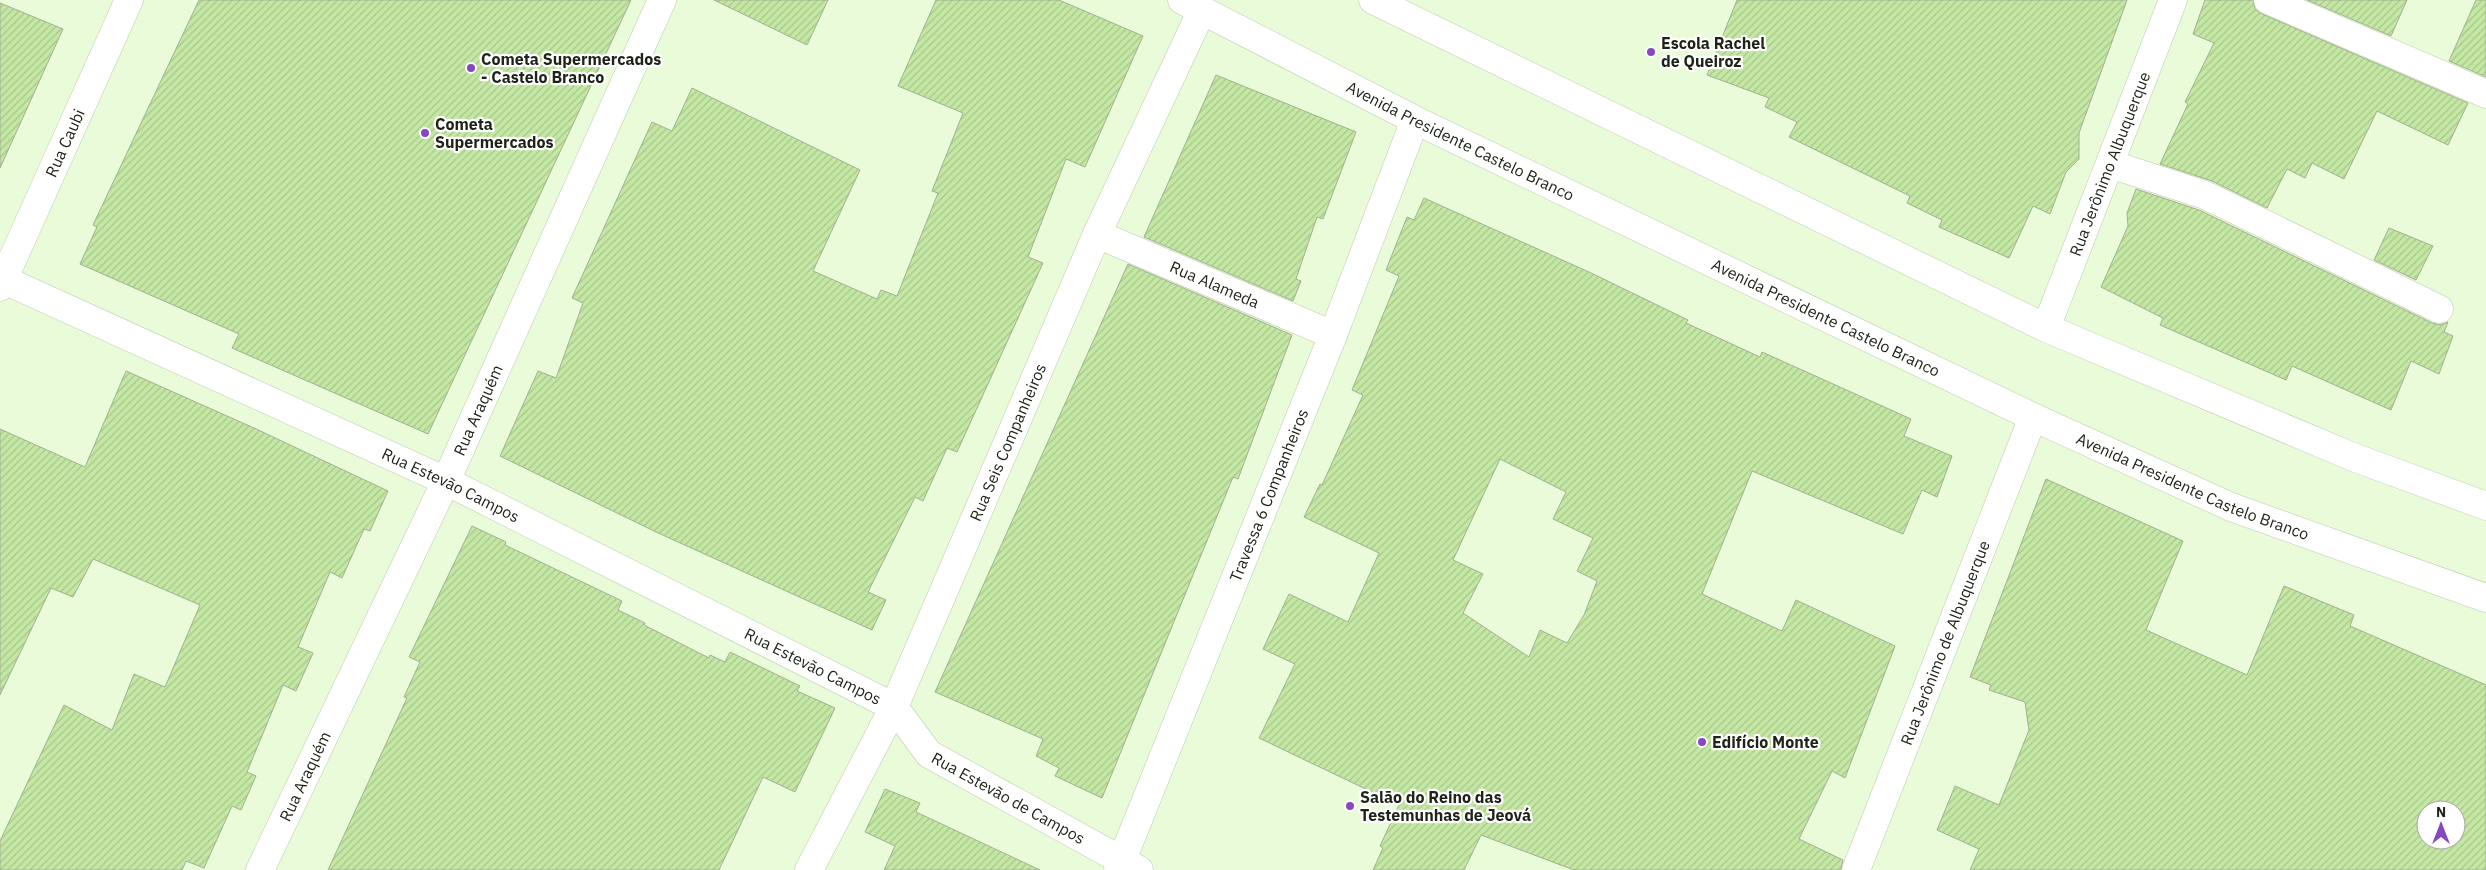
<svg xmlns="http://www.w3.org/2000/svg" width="2486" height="870" viewBox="0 0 2486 870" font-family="'IBM Plex Sans',sans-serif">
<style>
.building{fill:url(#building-hatch);stroke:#a0b191;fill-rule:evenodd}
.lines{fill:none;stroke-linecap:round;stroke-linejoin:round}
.street-casing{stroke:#bbccab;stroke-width:29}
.primary-casing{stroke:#bbccab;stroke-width:29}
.street{stroke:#fff;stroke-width:28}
.primary{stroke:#fff;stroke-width:28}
.poi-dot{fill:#8549bf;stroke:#fff;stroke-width:2}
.labels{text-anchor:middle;stroke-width:4.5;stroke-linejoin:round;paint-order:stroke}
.poi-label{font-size:16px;font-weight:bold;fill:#1d2317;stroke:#fff;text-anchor:start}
.street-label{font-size:16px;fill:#1d2317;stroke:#fff}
</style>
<defs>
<pattern id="building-hatch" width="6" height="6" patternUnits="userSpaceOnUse" patternTransform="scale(1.25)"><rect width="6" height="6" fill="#c4e7a3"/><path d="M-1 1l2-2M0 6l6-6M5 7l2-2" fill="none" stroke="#a8c68c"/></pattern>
</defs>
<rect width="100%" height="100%" fill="#e9fbd9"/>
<path class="building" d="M199,0H631L428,434L232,348L239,334L80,264L97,227L93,225Z
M714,0H828L807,45Z
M936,0H1059L1143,36L1085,167L1066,159L1028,257L1043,263L957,452L947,448L923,501L915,497L868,592L886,600L872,630L656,532L500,456L538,371L556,378L583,303L572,298L652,122L672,131L692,88L860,170L813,271L877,299L881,290L897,296L938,193L932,191L963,113L898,86Z
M1737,0H2127L2079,133V159L2066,172L2050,214L2033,206L2009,258L1939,227L1942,220L1907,203L1910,196L1789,137L1797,122L1765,107L1769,98L1707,75Z
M2205,0H2253L2255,9L2262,14L2468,103L2448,145L2377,111L2344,179L2312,163L2305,178L2287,169L2267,208L2212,181L2160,164L2188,104L2185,102L2214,43L2193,34Z
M2307,0H2407L2391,36Z
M2476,0H2486V77L2449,61Z
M0,3L63,29L0,168Z
M1216,75L1356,132L1323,219L1317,217L1296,279L1301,281L1293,301L1144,237Z
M2136,189L2199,210L2432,323L2440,325L2448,322L2444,332L2453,336L2439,374L2411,361L2391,410L2292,366L2286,380L2160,325L2163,318L2101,287L2128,226L2127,213Z
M1424,198L1589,272L1688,320L1686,323L1760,357L1762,352L1911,419L1904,436L1952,456L1937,497L1922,490L1903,534L1752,471L1702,594L1782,631L1796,600L1895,646L1845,778L1832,771L1799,839L1843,860L1841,870H1574L1481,835L1464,870H1373L1383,848L1380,846L1399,805L1259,738L1295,664L1263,649L1289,594L1348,622L1379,553L1304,517L1320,484L1322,485L1363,395L1352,390L1399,276L1386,270L1407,217L1414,220ZM1500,459L1566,492L1553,519L1593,538L1577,571L1597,581L1584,615L1567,643L1540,630L1529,657L1463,613L1483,574L1453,560Z
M2389,228L2433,246L2416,280L2374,260Z
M1128,264L1292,335L1238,479L1233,477L1102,798L1055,776L1059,768L1036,756L1043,739L935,692Z
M126,371L254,428L388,491L370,531L364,529L342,578L330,572L298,647L313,653L296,691L283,685L247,772L256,776L241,810L232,806L204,868L186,861L182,870H0V841L64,705L112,730L134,674L165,687L200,605L93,559L73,597L51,588L0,695V429L85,467Z
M2046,479L2183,541L2146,630L2247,675L2284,586L2354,615L2350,626L2486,685V870H1970L1979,849L1937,830L1955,786L1999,805L2029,730L2025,702L1989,690L1991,685L1970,677ZM2426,810H2456V840H2426Z
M472,526L506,542L505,545L622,601L618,610L645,623L644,625L709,658L710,655L725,662L730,652L800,686L797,691L835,708L795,792L763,777L719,870H328L407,698L404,697L420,662L409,657Z
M885,789L920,803L916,812L1040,870H884L895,846L865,832Z"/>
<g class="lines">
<defs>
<g id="street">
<path d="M2268,0L2486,94"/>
<path d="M2110,164L2205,195L2439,309"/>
<path id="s1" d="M1097,234L1333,335"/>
<path id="s2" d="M0,278L446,481L894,707L929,754L1139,870"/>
<path id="s3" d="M0,287L129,0"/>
<path id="s4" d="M2046,328L2173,0"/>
<path id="s5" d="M260,870L446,481L662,0"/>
<path id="s6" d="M809,870L894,707L1097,234L1202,10"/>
<path id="s7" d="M1118,870L1333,335L1415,120"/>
<path id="s8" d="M1856,870L2033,417"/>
</g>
<g id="primary">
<path id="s9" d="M1182,0L1415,120L2033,417L2231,507L2486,598"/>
<path d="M1373,0L2046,328L2353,457L2486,506"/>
</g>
</defs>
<use href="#street" class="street-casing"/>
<use href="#primary" class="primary-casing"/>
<use href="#street" class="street"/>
<use href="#primary" class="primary"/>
</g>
<g class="poi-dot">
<circle cx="1651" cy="52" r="5"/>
<circle cx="471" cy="68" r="5"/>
<circle cx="425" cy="133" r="5"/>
<circle cx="1702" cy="742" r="5"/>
<circle cx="1350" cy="806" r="5"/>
</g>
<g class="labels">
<g class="poi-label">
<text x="1661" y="49">Escola Rachel<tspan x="1661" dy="18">de Queiroz</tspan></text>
<text x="481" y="65">Cometa Supermercados<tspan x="481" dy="18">- Castelo Branco</tspan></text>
<text x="435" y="130">Cometa<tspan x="435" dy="18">Supermercados</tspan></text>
<text x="1712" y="748">Edifício Monte</text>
<text x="1360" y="803">Salão do Reino das<tspan x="1360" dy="18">Testemunhas de Jeová</tspan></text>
</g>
<g class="street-label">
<text dy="6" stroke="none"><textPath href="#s9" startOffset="312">Avenida Presidente Castelo Branco</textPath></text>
<text dy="6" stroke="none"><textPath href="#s3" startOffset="158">Rua Caubi</textPath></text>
<text dy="6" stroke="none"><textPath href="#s4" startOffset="176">Rua Jerônimo Albuquerque</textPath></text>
<text dy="6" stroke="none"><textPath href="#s1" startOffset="128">Rua Alameda</textPath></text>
<text dy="6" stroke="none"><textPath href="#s9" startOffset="718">Avenida Presidente Castelo Branco</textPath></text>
<text dy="6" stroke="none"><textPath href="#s5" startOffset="509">Rua Araquém</textPath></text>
<text dy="6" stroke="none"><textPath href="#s6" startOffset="472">Rua Seis Companheiros</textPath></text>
<text dy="6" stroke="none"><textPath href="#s2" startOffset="496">Rua Estevão Campos</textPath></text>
<text dy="6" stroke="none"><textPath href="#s9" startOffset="1122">Avenida Presidente Castelo Branco</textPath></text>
<text dy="6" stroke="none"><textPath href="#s7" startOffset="404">Travessa 6 Companheiros</textPath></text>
<text dy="6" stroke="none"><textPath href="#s8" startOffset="244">Rua Jerônimo de Albuquerque</textPath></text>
<text dy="6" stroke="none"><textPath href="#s2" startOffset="901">Rua Estevão Campos</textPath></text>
<text dy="6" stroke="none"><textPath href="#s5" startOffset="104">Rua Araquém</textPath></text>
<text dy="6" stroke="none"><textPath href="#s2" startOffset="1141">Rua Estevão de Campos</textPath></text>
</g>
</g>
<g transform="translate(2441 825)"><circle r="24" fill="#ffffff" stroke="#a5a7a2"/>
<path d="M0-4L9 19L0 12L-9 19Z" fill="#8549bf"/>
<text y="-8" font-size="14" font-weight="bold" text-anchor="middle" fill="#1d2317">N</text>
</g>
</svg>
